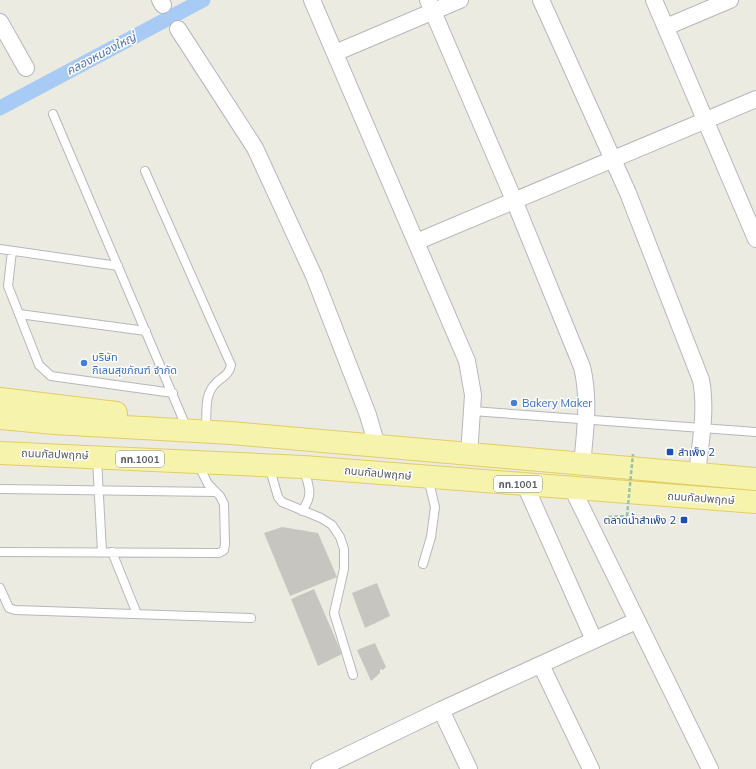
<svg xmlns="http://www.w3.org/2000/svg" width="756" height="769" viewBox="0 0 756 769" font-family="Mulish,'Noto Sans Thai',sans-serif">
<style>
.lines{fill:none;stroke-linecap:round;stroke-linejoin:round}
.canal{stroke:#a8cbf5;stroke-width:15}
.building{fill:#c7c5bf}
.lane-casing{stroke:#b5b7bb;stroke-width:10}
.street-casing{stroke:#b5b7bb;stroke-width:18}
.primary-casing{stroke:#e2cd65;stroke-width:24}
.path{stroke:#9bc1aa;stroke-width:2.5;stroke-dasharray:4 2;stroke-linecap:butt}
.lane{stroke:#fff;stroke-width:8}
.street{stroke:#fff;stroke-width:16}
.primary{stroke:#f6f3ad;stroke-width:22}
.path-bridge{stroke:#9bc1aa;stroke-width:2.5;stroke-dasharray:4 2;stroke-linecap:butt}
.shop-dot{fill:#3f7fe0;stroke:#fff;stroke-width:1.5}
.transit-dot{fill:#1a4fb4;stroke:#fff;stroke-width:1.5}
.labels{text-anchor:middle;stroke-width:3;stroke-linejoin:round;paint-order:stroke}
.shield{fill:#fff;stroke:#8c8e90;stroke-width:1}
.shield-label{font-size:10px;font-weight:bold;fill:#5a5d61}
.shop-label{font-size:11px;fill:#366cbe;stroke:#fff;text-anchor:start}
.transit-label{font-size:11px;fill:#164399;stroke:#fff;text-anchor:start}
.street-label{font-size:11px;fill:#5a5d61;stroke:#fff}
.water-label{font-size:12px;font-style:italic;fill:#4e74b5;stroke:#fff}
</style>
<rect width="100%" height="100%" fill="#ecebe2"/>
<g class="lines">
<path class="canal" d="M0,108L203,0"/>
</g>
<path class="building" d="M282,527L318,533L337,577L290,596L264,533Z
M377,583L390,616L365,628L352,593Z
M314,589L342,654L318,666L291,599Z
M375,643L386,667L383,670L380,669V673L371,681L357,650Z"/>
<g class="lines">
<defs>
<path id="lane" d="M53,114L185,424
M145,171L231,365C229,376 221,377 215,384C204,395 207,413 206,428
M0,249L118,266
M12,251L8,286L39,365L51,376L173,393
M19,314L146,331
M472,411L756,432
M97,459L102,552
M269,466L278,497L282,502L321,518L332,525L340,537L344,549V569L334,613L353,675
M0,489L216,492
M302,511C314,493 309,489 304,469
M0,552L219,553L224,550L225,544L224,504L220,496L208,484L198,464
M112,552L137,614
M423,564L431,537L435,507L428,478
M0,588L9,608L15,610L251,618"/>
<path id="street" d="M160,0L163,5
M312,0L467,361L473,395L469,455
M428,0L514,200L582,367C590,399 585,432 582,465
M541,0L628,193L701,380C707,411 700,444 697,475
M654,0L756,239
M0,22L26,68
M666,27L730,0
M178,29L255,148L314,276L368,415L377,446
M335,53L460,0
M416,242L756,99
M525,485L594,640
M572,488L710,769
M541,665L591,769
M441,710L469,769
M319,769L441,710L636,621"/>
<path id="primary" d="M0,399L116,413
M0,418L54,423L231,433L756,479
M0,453L303,467L756,502"/>
</defs>
<use href="#lane" class="lane-casing"/>
<use href="#street" class="street-casing"/>
<use href="#primary" class="primary-casing"/>
<path class="path" d="M608,517L627,516"/>
<use href="#lane" class="lane"/>
<use href="#street" class="street"/>
<use href="#primary" class="primary"/>
<path class="path-bridge" d="M627,516L633,454"/>
</g>
<g class="shop-dot">
<circle cx="84" cy="363" r="4"/>
<circle cx="514" cy="403" r="4"/>
</g>
<g class="transit-dot">
<rect x="666" y="448" width="8" height="8" rx="2"/>
<rect x="680" y="516" width="8" height="8" rx="2"/>
</g>
<g class="labels">
<g class="shield">
<rect x="116" y="451" width="48" height="16" rx="3"/>
<rect x="494" y="476" width="48" height="16" rx="3"/>
</g>
<g class="shield-label">
<text x="140" y="463">กท.1001</text>
<text x="518" y="488">กท.1001</text>
</g>
<g class="shop-label">
<text x="92" y="361">บริษัท<tspan x="92" dy="13">กิเลนสุขภัณฑ์ จำกัด</tspan></text>
<text x="522" y="407">Bakery Maker</text>
</g>
<g class="transit-label">
<text x="678" y="456">สำเพ็ง 2</text>
<text x="676" y="524" text-anchor="end">ตลาดน้ำสำเพ็ง 2</text>
</g>
<g class="street-label">
<text transform="translate(55 454) rotate(2)" y="4">ถนนกัลปพฤกษ์</text>
<text transform="translate(378 473) rotate(5)" y="4">ถนนกัลปพฤกษ์</text>
<text transform="translate(701 498) rotate(4)" y="4">ถนนกัลปพฤกษ์</text>
</g>
<g class="water-label">
<text transform="translate(101 54) rotate(-28)" y="4">คลองหนองใหญ่</text>
</g>
</g>
</svg>
